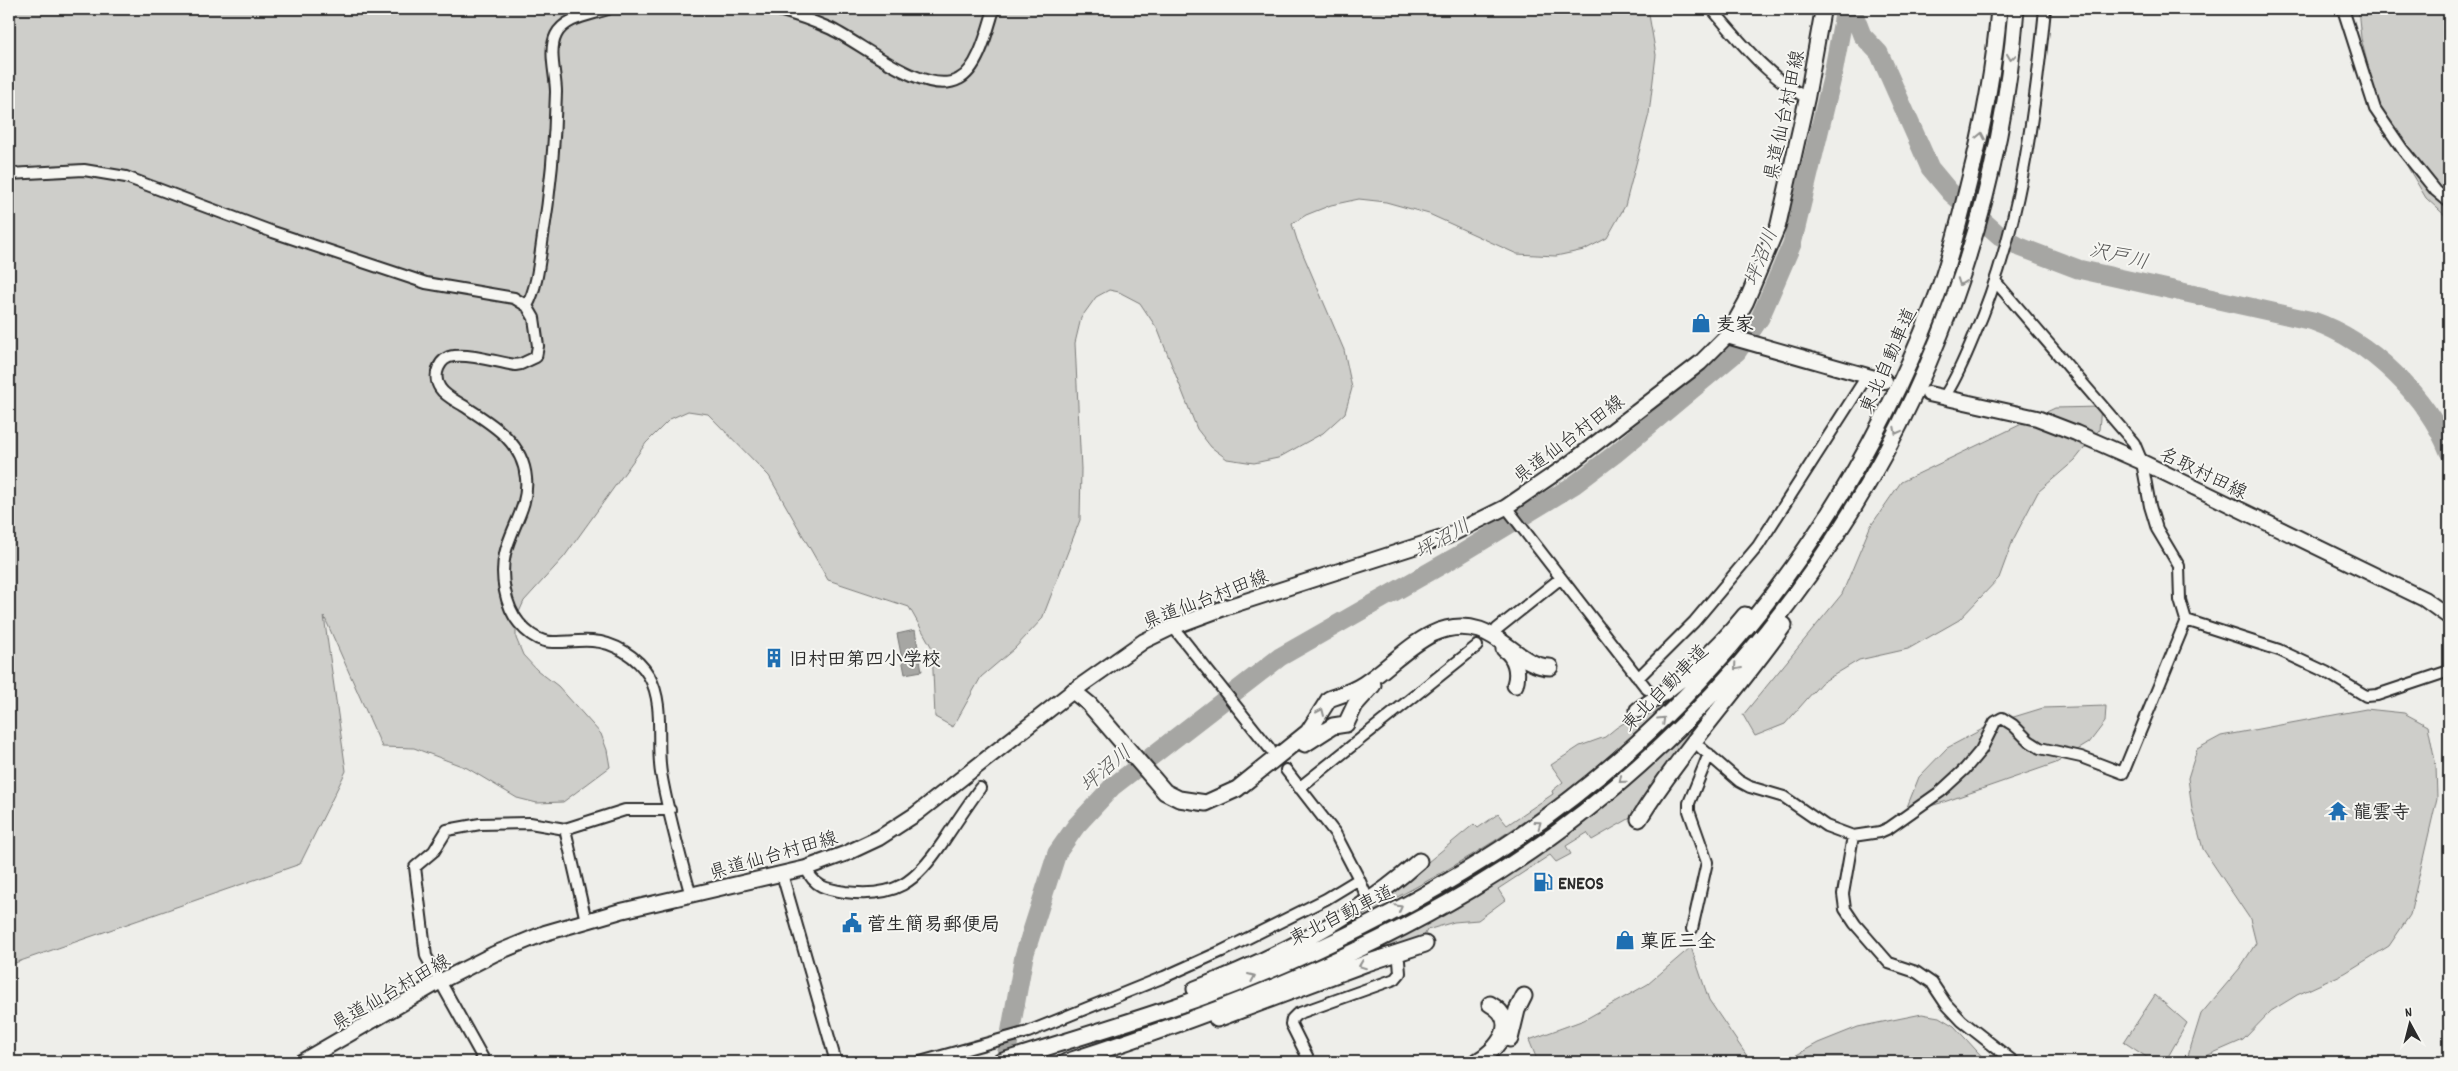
<svg xmlns="http://www.w3.org/2000/svg" width="2458" height="1071" viewBox="0 0 2458 1071" font-family="Dekko,'Klee One',sans-serif">
<style>
.green{fill:#cececa;stroke:#7c7c7a}
.water{fill:#a6a6a3;stroke:#757573}
.lines{fill:none;stroke-linecap:round;stroke-linejoin:round}
.river{stroke:#a6a6a3;stroke-width:19}
.minor-tunnel{stroke:#c7c7c4;stroke-width:10;stroke-dasharray:10 5;stroke-linecap:butt}
.minor-casing{stroke:#2b2b2b;stroke-width:14}
.major-casing{stroke:#2b2b2b;stroke-width:18}
.highway-casing{stroke:#2b2b2b;stroke-width:19}
.minor{stroke:#f6f6f2;stroke-width:10}
.major{stroke:#f6f6f2;stroke-width:14}
.highway{stroke:#f6f6f2;stroke-width:15}
.oneway{stroke:#90908e}
.labels{text-anchor:middle;stroke-width:4;stroke-linejoin:round;paint-order:stroke}
.street-label{font-size:19px;fill:#2b2b2b;stroke:#f6f6f2}
.poi-label{font-size:19px;font-weight:bold;fill:#2b2b2b;stroke:#f6f6f2;text-anchor:start}
.water-label{font-size:20px;font-style:italic;fill:#565655;stroke:#f6f6f2}
</style>
<rect width="100%" height="100%" fill="#eeeeea"/>
<filter id="ink" filterUnits="userSpaceOnUse"><feTurbulence type="fractalNoise" baseFrequency=".02" numOctaves="2"/><feDisplacementMap in="SourceGraphic" scale="10" xChannelSelector="R" yChannelSelector="G"/><feConvolveMatrix kernelMatrix="1 2 1 2 8 2 1 2 1" color-interpolation-filters="sRGB"/></filter>
<g filter="url(#ink)">
<path class="green" d="M9,9H1648L1656,55L1649,114L1625,206L1607,238L1584,250L1556,256L1517,254L1429,214L1386,202L1359,199L1331,205L1306,215L1292,224L1297,240L1344,350L1352,388L1345,413L1323,433L1278,458L1254,463L1227,459L1211,447L1197,429L1158,330L1140,303L1119,292L1109,290L1096,297L1081,318L1075,343L1081,469L1080,520L1042,619L1014,649L981,677L953,727L935,717L932,648L909,607L828,580L769,476L708,414L688,411L670,419L646,443L564,557L524,601L516,619V638L523,655L537,670L558,686L601,734L607,750L610,767L563,802L537,803L517,798L467,768L414,748L382,747L324,616L346,771L300,864L9,965Z
M2358,9H2449V219L2426,198L2397,149L2373,86L2361,38Z
M2101,407L2099,430L2075,460L2038,492L2013,540L1999,578L1959,620L1908,649L1859,660L1821,683L1785,724L1755,736L1743,715L1842,594L1870,527L1901,482L2055,408Z
M1674,691C1661,710 1641,727 1623,743C1543,817 1448,873 1350,921L1411,876L1474,824L1478,828L1498,814L1507,825L1553,794L1552,791L1563,782L1551,765L1580,746L1605,737L1616,728Z
M2106,706L2105,722L2089,743L2056,763L1944,802L1920,809L1907,807L1919,777L1947,748L1994,723L2043,708Z
M2366,709L2404,713L2428,726L2436,766L2437,798L2410,915L2389,946L2345,973L2297,995L2271,1011L2243,1040L2204,1057L2188,1056L2201,1014L2240,968L2256,943L2250,919L2203,849L2192,809L2188,778L2197,749L2221,736Z
M1695,727L1655,782L1634,816L1592,840L1587,833L1566,846L1571,854L1556,862L1550,855L1498,889L1505,900L1478,920L1454,922L1427,930L1423,938L1359,957L1399,937L1586,819Z
M1691,947L1709,1000L1751,1062H1538L1529,1040L1584,1020L1648,984Z
M2155,995L2187,1023L2165,1062H2154L2124,1042Z
M1922,1014L1939,1017L1954,1026L1987,1062H1784L1818,1043L1858,1027Z"/>
<path class="water" d="M915,630L922,671L905,674L897,634Z"/>
<g class="lines">
<path class="river" d="M1852,9L1862,35L1879,53L1930,168L1950,192L2000,236L2020,247L2078,269L2313,321C2370,341 2427,396 2449,452
M1005,1062L1024,956L1057,853L1076,826L1112,787L1280,657L1459,555L1574,485L1615,454L1737,352L1760,318L1792,244L1833,74L1845,9"/>
<path class="minor-tunnel" d="M1647,689L1697,743
M1367,896L1397,957"/>
<defs>
<path id="minor" d="M775,9C793,14 811,20 829,28C859,41 925,98 959,79C979,69 988,28 994,9
M1712,9C1741,43 1767,76 1807,98
M2343,9L2375,109L2403,150L2436,191L2449,202
M9,174L84,170L126,177L273,232L426,283L514,298L527,306L534,318L538,346L536,357L521,364L515,365C496,362 473,354 454,356C439,357 432,376 440,388C445,396 456,401 464,406C492,424 523,442 526,478C529,507 511,527 505,554C500,576 505,606 519,623C543,652 561,639 592,641C614,642 638,657 649,676C665,704 656,742 661,773C668,814 680,855 691,896
M527,306C537,287 539,264 542,243C550,194 555,142 556,92C556,75 548,51 556,35C565,17 591,15 608,9
M1944,397C1957,378 1965,357 1974,336C2019,233 2034,120 2045,9
M1506,507L1647,689
M2186,620L2279,650L2326,672L2366,696L2377,695L2449,671
M1173,627L1270,749
M1497,629L1561,578
M1638,678L1694,622L1758,546L1867,376
M1701,748L1739,781L1750,787L1784,797L1826,826L1853,836L1880,832L1889,828L1940,792L1965,769L1981,750L1995,722L2002,718L2013,725L2029,741L2040,748L2081,757L2123,773L2186,620L2180,600L2179,566L2157,529L2150,506L2142,462L2134,443L1995,281
M1299,788L1477,646
M565,829L586,921
M1853,836L1843,894L1845,909L1855,924L1889,963L1916,972L1932,983L1946,1004L1962,1021L2014,1062
M806,868C814,887 826,889 845,892C896,898 915,883 943,842C955,824 967,806 980,788
M782,874L836,1062
M1359,879L1365,893
M1692,929L1707,862L1689,811V803L1709,754
M485,1062L426,956L415,867L434,851L447,830L480,824L530,823L565,829L625,810H670
M920,1062L1028,1032L1164,977L1222,951L1326,899L1359,879L1335,833L1286,770
M1310,1062L1291,1024L1292,1019L1297,1014L1395,979L1400,973L1399,961"/>
<path id="major" d="M1727,336L1885,381
M1929,394L2037,418L2076,433L2142,462L2424,599L2449,617
M301,1062L439,982L494,954L545,933L621,911L806,868L847,853L879,838L916,814L1073,691L1144,641L1173,627L1227,607L1448,536L1506,507L1569,464L1700,363L1727,336L1746,302L1778,226L1807,98L1823,9"/>
<path id="highway" d="M1504,649C1516,657 1519,672 1515,685
M1073,691L1089,704L1165,792L1179,799L1206,803L1237,789L1308,732L1329,699C1342,694 1350,693 1364,684C1400,661 1431,615 1480,630C1505,638 1524,667 1550,667
M1638,710C1678,685 1715,652 1745,615
M1305,744L1333,726L1346,724L1355,705L1373,685
M1639,819C1682,750 1737,691 1784,625
M1195,989C1273,959 1357,917 1419,861
M1217,1019L1367,963L1425,944
M1510,1039L1517,1010L1524,996
M1000,1062C1069,1040 1139,1020 1208,995C1296,962 1382,921 1462,873C1681,742 1841,543 1933,306C1948,267 1958,226 1968,186C1983,128 1994,69 1999,9
M1066,1062C1206,1017 1346,964 1472,889C1781,704 1989,367 2016,9
M1476,1062C1498,1050 1521,1021 1490,1004"/>
</defs>
<use href="#minor" class="minor-casing"/>
<use href="#major" class="major-casing"/>
<use href="#highway" class="highway-casing"/>
<use href="#minor" class="minor"/>
<use href="#major" class="major"/>
<use href="#highway" class="highway"/>
</g>
<defs><path id="oneway-chevron" d="M-2-3.5L2.5 0L-2 3.5" fill="none" stroke-width="1.6" stroke-linecap="round" stroke-linejoin="round" transform="scale(1.25)"/></defs>
<g class="oneway">
<use href="#oneway-chevron" transform="translate(2011 57) rotate(98)"/>
<use href="#oneway-chevron" transform="translate(1981 136) rotate(-79)"/>
<use href="#oneway-chevron" transform="translate(1961 282) rotate(110)"/>
<use href="#oneway-chevron" transform="translate(1897 431) rotate(118)"/>
<use href="#oneway-chevron" transform="translate(1737 667) rotate(131)"/>
<use href="#oneway-chevron" transform="translate(1321 712) rotate(-66)"/>
<use href="#oneway-chevron" transform="translate(1662 720) rotate(-44)"/>
<use href="#oneway-chevron" transform="translate(1622 780) rotate(140)"/>
<use href="#oneway-chevron" transform="translate(1538 824) rotate(-36)"/>
<use href="#oneway-chevron" transform="translate(1399 908) rotate(-28)"/>
<use href="#oneway-chevron" transform="translate(1362 965) rotate(159)"/>
<use href="#oneway-chevron" transform="translate(1252 977) rotate(-23)"/>
</g>
</g>
<defs>
<symbol id="shop-bare" viewBox="-9 -9 18 18"><path d="M-5-2.5h2.3a2.7 3.5 0 0 1 5.4 0H5L5.5 6h-11ZM-1.5-2.5h3a1.5 2.3 0 0 0-3 0Z" fill="#1f6fb2" stroke="#f6f6f2" stroke-width="2.5" paint-order="stroke"/></symbol>
<symbol id="building-bare" viewBox="-9 -9 18 18"><path d="M-4-6H4V6H1V3H-1V6H-4ZM-2.5-4.3h1.7v1.8h-1.7ZM.8-4.3h1.7v1.8H.8ZM-2.5-1h1.7V.8h-1.7ZM.8-1h1.7V.8H.8Z" fill="#1f6fb2" stroke="#f6f6f2" stroke-width="2.5" paint-order="stroke"/></symbol>
<symbol id="temple-bare" viewBox="-9 -9 18 18"><path d="M0-6L5-2H3V0L6.5 2.5H4V6H1.5V3h-3V6H-4V2.5H-6.5L-3 0V-2H-5Z" fill="#1f6fb2" stroke="#f6f6f2" stroke-width="2.5" paint-order="stroke"/></symbol>
<symbol id="fuel-bare" viewBox="-9 -9 18 18"><path d="M-5.5-6h7V0h2V4h1.3V-2.5L3-4.5l.8-.8L6-3V5H2.5V1h-1V6h-7ZM-4.2-4.7v3.2H.2V-4.7Z" fill="#1f6fb2" stroke="#f6f6f2" stroke-width="2.5" paint-order="stroke"/></symbol>
<symbol id="civic-bare" viewBox="-9 -9 18 18"><path d="M-.6-6.5H3V-4.5H.6V-3L4-1V1h2V6H-6V1h2V-1L-.6-3ZM-1.2 2.5V6h2.4V2.5Z" fill="#1f6fb2" stroke="#f6f6f2" stroke-width="2.5" paint-order="stroke"/></symbol>
</defs>
<g fill-rule="evenodd">
<use href="#shop-bare" x="1687" y="309" width="28" height="28"/>
<use href="#building-bare" x="760" y="644" width="28" height="28"/>
<use href="#temple-bare" x="2324" y="797" width="28" height="28"/>
<use href="#fuel-bare" x="1529" y="868" width="28" height="28"/>
<use href="#civic-bare" x="838" y="909" width="28" height="28"/>
<use href="#shop-bare" x="1611" y="926" width="28" height="28"/>
</g>
<g class="labels">
<g class="street-label">
<text transform="translate(1783 115) rotate(-78)" y="7">県道仙台村田線</text>
<text transform="translate(1887 360) rotate(-66)" y="7">東北自動車道</text>
<text transform="translate(1568 438) rotate(-37)" y="7">県道仙台村田線</text>
<text transform="translate(2204 472) rotate(26)" y="7">名取村田線</text>
<text transform="translate(1205 598) rotate(-21)" y="7">県道仙台村田線</text>
<text transform="translate(1664 687) rotate(-45)" y="7">東北自動車道</text>
<text transform="translate(773 854) rotate(-16)" y="7">県道仙台村田線</text>
<text transform="translate(1341 914) rotate(-26)" y="7">東北自動車道</text>
<text transform="translate(390 991) rotate(-30)" y="7">県道仙台村田線</text>
</g>
<g class="poi-label">
<text x="1716" y="330">麦家</text>
<text x="789" y="665">旧村田第四小学校</text>
<text x="2353" y="818">龍雲寺</text>
<text x="1558" y="889">ENEOS</text>
<text x="867" y="930">菅生簡易郵便局</text>
<text x="1640" y="947">菓匠三全</text>
</g>
<g class="water-label">
<text transform="translate(2119 255) rotate(13)" y="7">沢戸川</text>
<text transform="translate(1760 257) rotate(-69)" y="7">坪沼川</text>
<text transform="translate(1442 538) rotate(-30)" y="7">坪沼川</text>
<text transform="translate(1105 768) rotate(-41)" y="7">坪沼川</text>
</g>
</g>
<rect width="2458" height="1071" fill="none" stroke="#f6f6f2" stroke-width="30"/>
<rect x="15" y="15" width="2428" height="1041" fill="none" stroke="#2b2b2b" stroke-width="2" filter="url(#ink)"/>
<g transform="translate(2410 1024) rotate(353)" stroke="#f6f6f2" stroke-width="4" paint-order="stroke">
<path d="M0-4L9 19L0 12L-9 19Z" fill="#2b2b2b"/>
<text y="-8" font-size="14" font-weight="bold" text-anchor="middle" fill="#2b2b2b">N</text>
</g>
</svg>
